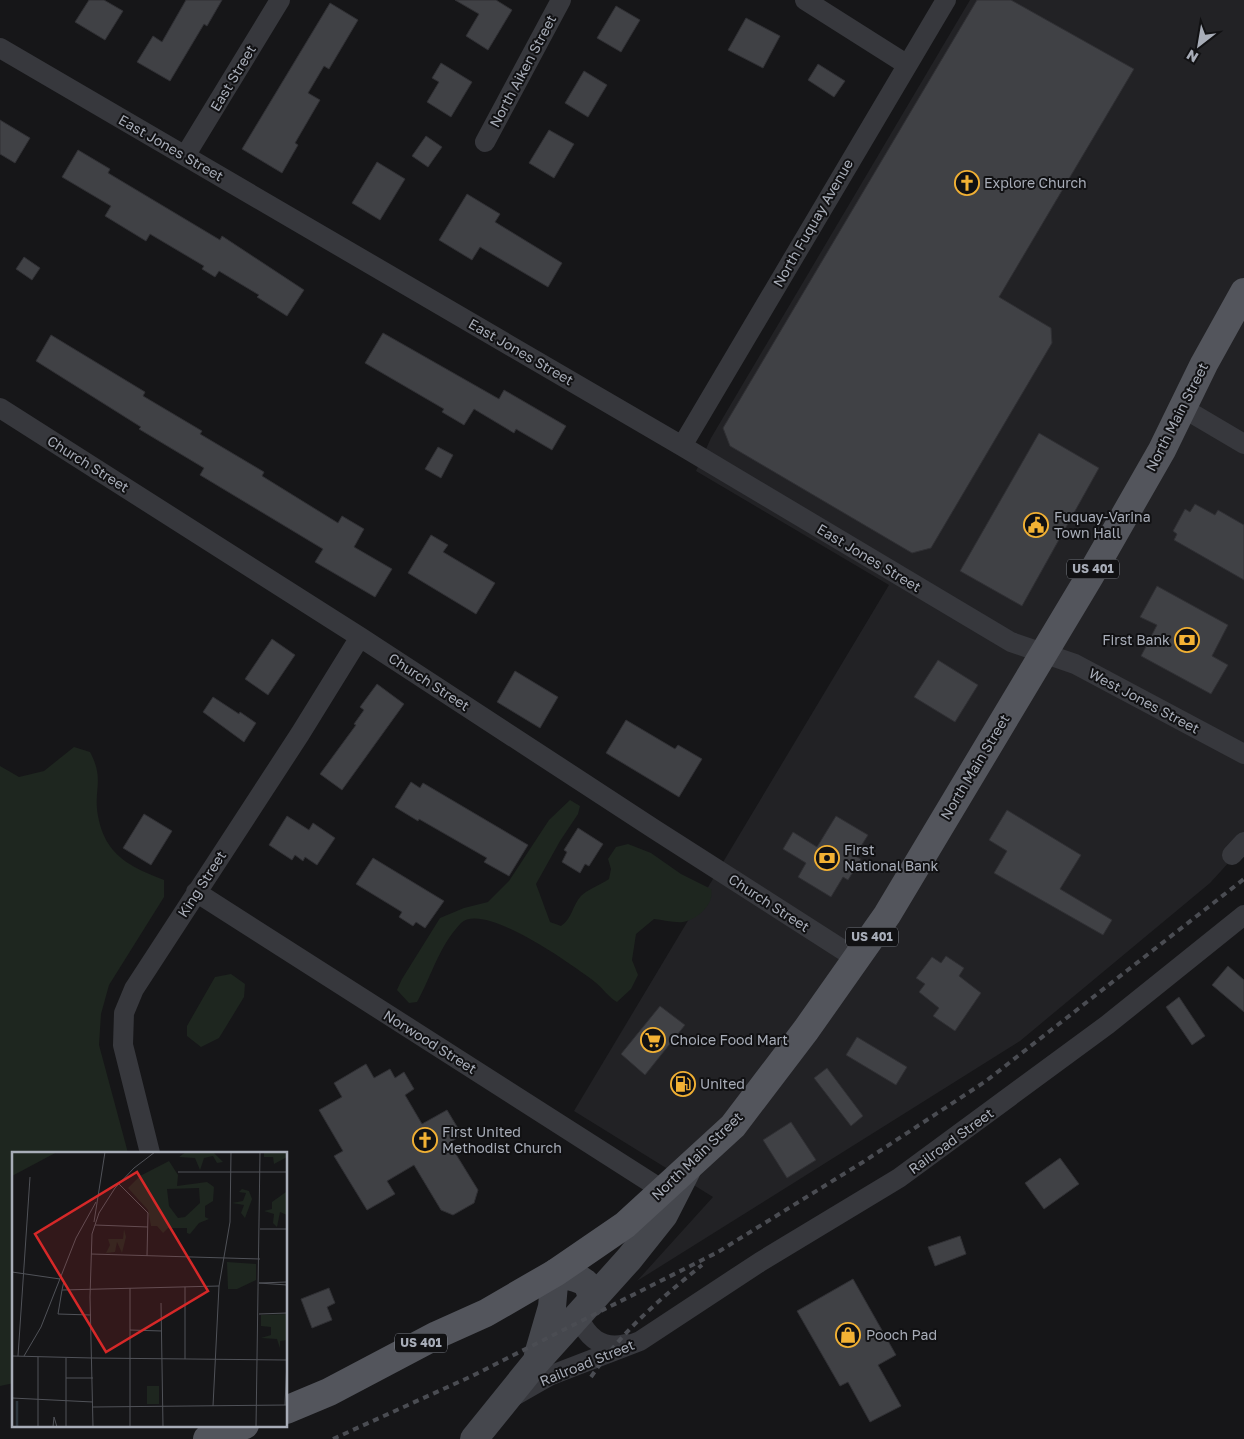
<svg xmlns="http://www.w3.org/2000/svg" width="1244" height="1439" viewBox="0 0 1244 1439" font-family="'Golos Text',sans-serif">
<style>
.built{fill:#222225}
.green{fill:#1e261f}
.building{fill:#404145;stroke:#303034}
.lines{fill:none;stroke-linecap:round;stroke-linejoin:round}
.street{stroke:#37383d;stroke-width:20}
.secondary{stroke:#45474d;stroke-width:28}
.primary{stroke:#53555c;stroke-width:28}
.rail{stroke:#4a4c52;stroke-width:4;stroke-dasharray:6 5;stroke-linecap:butt}
.labels{text-anchor:middle;stroke-width:4;stroke-linejoin:round;paint-order:stroke}
.shield{fill:#111113;stroke:#7b7e86;stroke-width:1}
.shield-label{font-size:12px;font-weight:bold;fill:#a8adb8}
.street-label{font-size:14px;fill:#a8adb8;stroke:#111113}
.poi-label{font-size:14px;fill:#a8adb8;stroke:#111113;text-anchor:start}
.inset-river{fill:none;stroke:#2c353c;stroke-width:2.5}
.inset-road{fill:none;stroke:#505258;stroke-width:1}
.view{fill:#d62828;fill-opacity:0.15;stroke:#d62828;stroke-width:2.5}
.inset-edge{fill:none;stroke:#a8adb8;stroke-width:2.5}
</style>
<rect width="100%" height="100%" fill="#161618"/>
<path class="built" d="M970,0H1244V838L1231,860L1210,883L1020,1041L637,1281L713,1197L574,1111L889,585L696,471L711,438Z"/>
<path class="green" d="M74,747L90,752C105,780 93,790 98,816C105,855 130,867 164,880V897L109,985L101,1014L99,1045L128,1153H14V1383L0,1386V766L19,777L44,771Z
M570,800L580,806L578,814L560,841L536,884L550,922L561,926C572,919 572,906 581,896C588,889 600,885 609,879L611,869L608,859L616,847L628,844L651,853L681,874L711,889C715,904 697,920 683,922C675,923 663,920 654,919L636,934L632,960L638,975L631,989L617,1002C608,997 603,988 595,982C574,966 484,901 461,923C439,946 432,975 417,1002L409,1003L397,990L402,979L440,918L464,908L488,902L509,881L549,820Z
M231,974L245,984L244,997L219,1038L201,1047L187,1036V1026L215,977Z"/>
<path class="building" d="M89,0H104L123,11L105,40L75,22Z
M186,0H222L207,26L204,24L170,81L137,62L153,36L162,42Z
M455,0H496L512,10L488,50L466,36L479,14Z
M977,0H1011L1134,69L999,297L1051,328L1052,343L931,548L912,553L730,446L723,428Z
M330,3L358,20L329,69L324,66L308,93L320,100L295,143L298,145L282,173L242,149Z
M616,6L640,20L621,52L597,38Z
M746,18L780,36L763,68L728,50Z
M441,63L472,82L451,117L427,102L439,82L432,78Z
M818,64L845,81L834,97L808,80Z
M584,71L607,85L588,117L565,103Z
M0,120L30,138L15,163L0,154Z
M549,130L574,144L554,178L529,163Z
M426,136L442,147L428,167L412,156Z
M78,150L110,169L108,173L220,240L222,236L304,290L287,316L257,297L259,295L219,271L215,277L202,269L204,266L150,234L146,241L105,216L111,206L62,177Z
M377,162L405,179L380,220L352,203Z
M467,194L500,214L495,222L562,263L548,287L480,247L472,260L439,240Z
M24,257L40,268L32,280L16,269Z
M383,333L499,399L504,390L566,426L552,450L516,429L514,433L474,409L464,425L442,412L444,409L365,363Z
M51,335L145,392L143,396L202,431L200,434L264,472L262,476L338,523L342,516L364,529L354,547L392,569L375,597L315,562L323,549L200,475L204,468L139,429L141,427L36,361Z
M1039,433L1099,468L1022,606L960,571Z
M438,447L453,455L441,478L425,469Z
M1195,504L1215,515L1218,510L1244,525V580L1174,540L1177,534L1173,531L1185,509L1190,512Z
M431,535L448,545L443,552L495,583L476,614L408,573Z
M1157,586L1228,625L1212,656L1228,665L1211,694L1141,656L1157,625L1140,617Z
M272,639L295,655L268,695L245,679Z
M938,660L978,685L955,722L914,697Z
M515,671L558,697L540,728L497,702Z
M377,684L404,704L342,790L320,774L356,725L354,724L364,710L360,707Z
M213,697L239,714L240,712L256,723L244,742L203,712Z
M626,720L675,749L678,745L702,759L679,797L606,753Z
M411,782L420,788L423,783L528,845L509,876L484,862L487,858L419,819L418,821L395,807Z
M1007,810L1081,855L1060,889L1112,920L1103,935L994,873L1007,851L989,840Z
M144,814L172,831L151,865L123,848Z
M287,816L309,830L313,823L335,838L317,865L305,857L303,861L295,855L292,860L269,845Z
M836,816L868,835L855,856L861,859L848,880L843,877L831,897L798,877L806,863L783,849L793,832L817,847Z
M578,828L603,844L589,866L585,864L580,873L562,862L567,852L564,850Z
M373,858L444,901L425,928L416,922L413,926L399,917L402,912L356,884Z
M946,956L964,968L959,976L981,993L955,1031L933,1016L939,1008L919,992L925,984L916,978L932,957L941,963Z
M1228,966L1244,980V1012L1212,985Z
M1179,997L1205,1036L1192,1045L1166,1007Z
M660,1006L685,1025L645,1075L621,1054Z
M857,1037L907,1067L896,1085L846,1055Z
M366,1064L374,1078L390,1069L395,1078L404,1072L414,1089L405,1095L422,1124L447,1110L462,1135L449,1143L478,1190L474,1203L453,1215L441,1210L414,1165L387,1181L395,1194L367,1210L334,1156L343,1151L319,1110L342,1097L334,1083Z
M827,1068L863,1116L851,1126L814,1078Z
M791,1122L816,1160L787,1178L763,1140Z
M1060,1158L1079,1184L1044,1209L1025,1183Z
M960,1236L966,1254L935,1266L928,1247Z
M853,1279L896,1355L878,1365L901,1406L870,1422L848,1382L840,1386L797,1311Z
M329,1288L335,1303L327,1307L332,1320L312,1328L301,1299Z"/>
<g class="lines">
<path class="street" d="M805,0L906,64
M0,48L682,446L1011,642L1075,664L1244,754
M485,142L561,0
M185,156L280,0
M0,408L360,637L654,829L857,959
M1183,408L1244,444
M682,446L946,0
M1232,855L1244,842
M196,892L664,1191
M150,1153L123,1045L124,1013L134,989L300,734L360,637
M578,1316C587,1337 601,1350 626,1344
M514,1396L549,1376L640,1341L760,1262L899,1178L1107,1025L1244,915"/>
<path class="secondary" d="M538,1355L552,1307L555,1273C576,1279 592,1276 591,1303
M474,1439L537,1361L629,1259L664,1215L687,1170"/>
<path class="primary" d="M286,1410L329,1392L437,1335L486,1313L555,1273L625,1225L733,1126L806,1030L887,915L1090,576L1162,450L1204,364L1244,292
M207,1439L245,1425"/>
<path class="rail" d="M591,1377C623,1330 658,1301 702,1265
M333,1439L472,1376L718,1252L863,1162L986,1081L1244,879"/>
</g>
<defs>
<symbol id="church-ring" viewBox="-11 -11 22 22"><circle r="9.5" fill="#111113" stroke="#f2b134" stroke-width="1.5"/><path d="M-1.2-6h2.4v3.5h3.3v2.4h-3.3V6h-2.4V-.1h-3.3v-2.4h3.3Z" fill="#f2b134"/></symbol>
<symbol id="civic-ring" viewBox="-11 -11 22 22"><circle r="9.5" fill="#111113" stroke="#f2b134" stroke-width="1.5"/><path d="M-.6-6.5H3V-4.5H.6V-3L4-1V1h2V6H-6V1h2V-1L-.6-3ZM-1.2 2.5V6h2.4V2.5Z" fill="#f2b134"/></symbol>
<symbol id="bank-ring" viewBox="-11 -11 22 22"><circle r="9.5" fill="#111113" stroke="#f2b134" stroke-width="1.5"/><path d="M-6-4H6V4H-6ZM0-2.3a2.3 2.3 0 1 0 0 4.6a2.3 2.3 0 1 0 0-4.6Z" fill="#f2b134"/></symbol>
<symbol id="supermarket-ring" viewBox="-11 -11 22 22"><circle r="9.5" fill="#111113" stroke="#f2b134" stroke-width="1.5"/><path d="M-6-5.5h2.5l.6 2H6L4.5 2H-2.5L-4.4-4H-6ZM-1.5 3.2a1.3 1.3 0 1 0 .1 0ZM3 3.2a1.3 1.3 0 1 0 .1 0Z" fill="#f2b134"/></symbol>
<symbol id="fuel-ring" viewBox="-11 -11 22 22"><circle r="9.5" fill="#111113" stroke="#f2b134" stroke-width="1.5"/><path d="M-5.5-6h7V0h2V4h1.3V-2.5L3-4.5l.8-.8L6-3V5H2.5V1h-1V6h-7ZM-4.2-4.7v3.2H.2V-4.7Z" fill="#f2b134"/></symbol>
<symbol id="shop-ring" viewBox="-11 -11 22 22"><circle r="9.5" fill="#111113" stroke="#f2b134" stroke-width="1.5"/><path d="M-5-2.5h2.3a2.7 3.5 0 0 1 5.4 0H5L5.5 6h-11ZM-1.5-2.5h3a1.5 2.3 0 0 0-3 0Z" fill="#f2b134"/></symbol>
</defs>
<g fill-rule="evenodd">
<use href="#church-ring" x="953" y="169" width="28" height="28"/>
<use href="#civic-ring" x="1022" y="511" width="28" height="28"/>
<use href="#bank-ring" x="1173" y="626" width="28" height="28"/>
<use href="#bank-ring" x="813" y="844" width="28" height="28"/>
<use href="#supermarket-ring" x="639" y="1026" width="28" height="28"/>
<use href="#fuel-ring" x="669" y="1070" width="28" height="28"/>
<use href="#church-ring" x="411" y="1126" width="28" height="28"/>
<use href="#shop-ring" x="834" y="1321" width="28" height="28"/>
</g>
<g class="labels">
<g class="shield">
<rect x="1067" y="559.5" width="52" height="19" rx="4"/>
<rect x="846" y="927.5" width="52" height="19" rx="4"/>
<rect x="395" y="1333.5" width="52" height="19" rx="4"/>
</g>
<g class="shield-label">
<text x="1093" y="573">US 401</text>
<text x="872" y="941">US 401</text>
<text x="421" y="1347">US 401</text>
</g>
<g class="street-label">
<text transform="translate(523 71) rotate(-62)" y="5">North Aiken Street</text>
<text transform="translate(233 78) rotate(-59)" y="5">East Street</text>
<text transform="translate(171 148) rotate(30)" y="5">East Jones Street</text>
<text transform="translate(813 223) rotate(-60)" y="5">North Fuquay Avenue</text>
<text transform="translate(521 352) rotate(30)" y="5">East Jones Street</text>
<text transform="translate(1177 417) rotate(-63)" y="5">North Main Street</text>
<text transform="translate(88 464) rotate(32)" y="5">Church Street</text>
<text transform="translate(869 558) rotate(31)" y="5">East Jones Street</text>
<text transform="translate(429 682) rotate(33)" y="5">Church Street</text>
<text transform="translate(1144 701) rotate(28)" y="5">West Jones Street</text>
<text transform="translate(975 767) rotate(-59)" y="5">North Main Street</text>
<text transform="translate(202 884) rotate(-57)" y="5">King Street</text>
<text transform="translate(769 903) rotate(33)" y="5">Church Street</text>
<text transform="translate(430 1042) rotate(32)" y="5">Norwood Street</text>
<text transform="translate(951 1141) rotate(-36)" y="5">Railroad Street</text>
<text transform="translate(697 1156) rotate(-44)" y="5">North Main Street</text>
<text transform="translate(587 1363) rotate(-22)" y="5">Railroad Street</text>
</g>
<g class="poi-label">
<text x="984" y="188">Explore Church</text>
<text x="1054" y="522">Fuquay-Varina<tspan x="1054" dy="16">Town Hall</tspan></text>
<text x="1170" y="645" text-anchor="end">First Bank</text>
<text x="844" y="855">First<tspan x="844" dy="16">National Bank</tspan></text>
<text x="670" y="1045">Choice Food Mart</text>
<text x="700" y="1089">United</text>
<text x="442" y="1137">First United<tspan x="442" dy="16">Methodist Church</tspan></text>
<text x="866" y="1340">Pooch Pad</text>
</g>
</g>
<g transform="translate(12 1152)">
<rect width="275" height="275" fill="#161618"/>
<path d="M0,0H45L0,24ZM174,0H201L211,10L205,11L201,4L192,6L188,18L183,6L167,5ZM252,0H275V5L262,12L261,5H252ZM157,9L166,23L165,34L195,30L202,35L201,49L193,54V65L197,67L187,71L178,82L175,81V76H156L151,81L145,74H139L136,58L116,36L128,24ZM187,36L188,51L173,65L166,66L157,54L155,37ZM275,34V63L268,60L265,75L261,71L262,62L252,59L260,57V50L274,40ZM230,37L237,39L240,47L233,66L229,61L232,53L220,51L231,49L234,41L227,40ZM112,77L114,85L110,101L105,90L103,100L94,101L98,93L96,87H111ZM215,110L244,112V128L225,137H216ZM275,162V188L268,189V196L265,187L249,186L259,183V175L249,174V163ZM135,234H147V252H135Z" fill="#1e261f" fill-rule="evenodd"/>
<path class="inset-river" d="M5,249V275"/>
<path class="inset-road" d="M166,20H275M107,32L136,61L135,104M82,70L93,0M83,73L136,75M248,77H275M79,102L248,107M0,120L48,127M52,129L50,138L207,134M247,131L275,133M247,131L275,130M118,136V275M50,138L46,162L79,163M149,151L151,275M247,162L275,161M118,178L150,179M0,204L80,206M6,204L18,25M12,204L29,175L64,86L84,50M80,206L275,208M173,207V135M54,226H81M0,246L81,250M273,253L275,208M201,254L207,134L218,70L219,0M81,255L275,253M26,275V205M41,275L42,265L45,275M54,275V206M81,275L78,145L80,82L87,61L103,36L122,16L143,0M244,275L248,0"/>
<path class="view" d="M125,20L196,139L94,200L23,82Z"/>
<rect width="275" height="275" class="inset-edge"/>
</g>
<g transform="translate(1199 45) rotate(211)" stroke="#111113" stroke-width="4" paint-order="stroke">
<path d="M0-4L9 19L0 12L-9 19Z" fill="#a8adb8"/>
<text y="-8" font-size="14" font-weight="bold" text-anchor="middle" fill="#a8adb8">N</text>
</g>
</svg>
